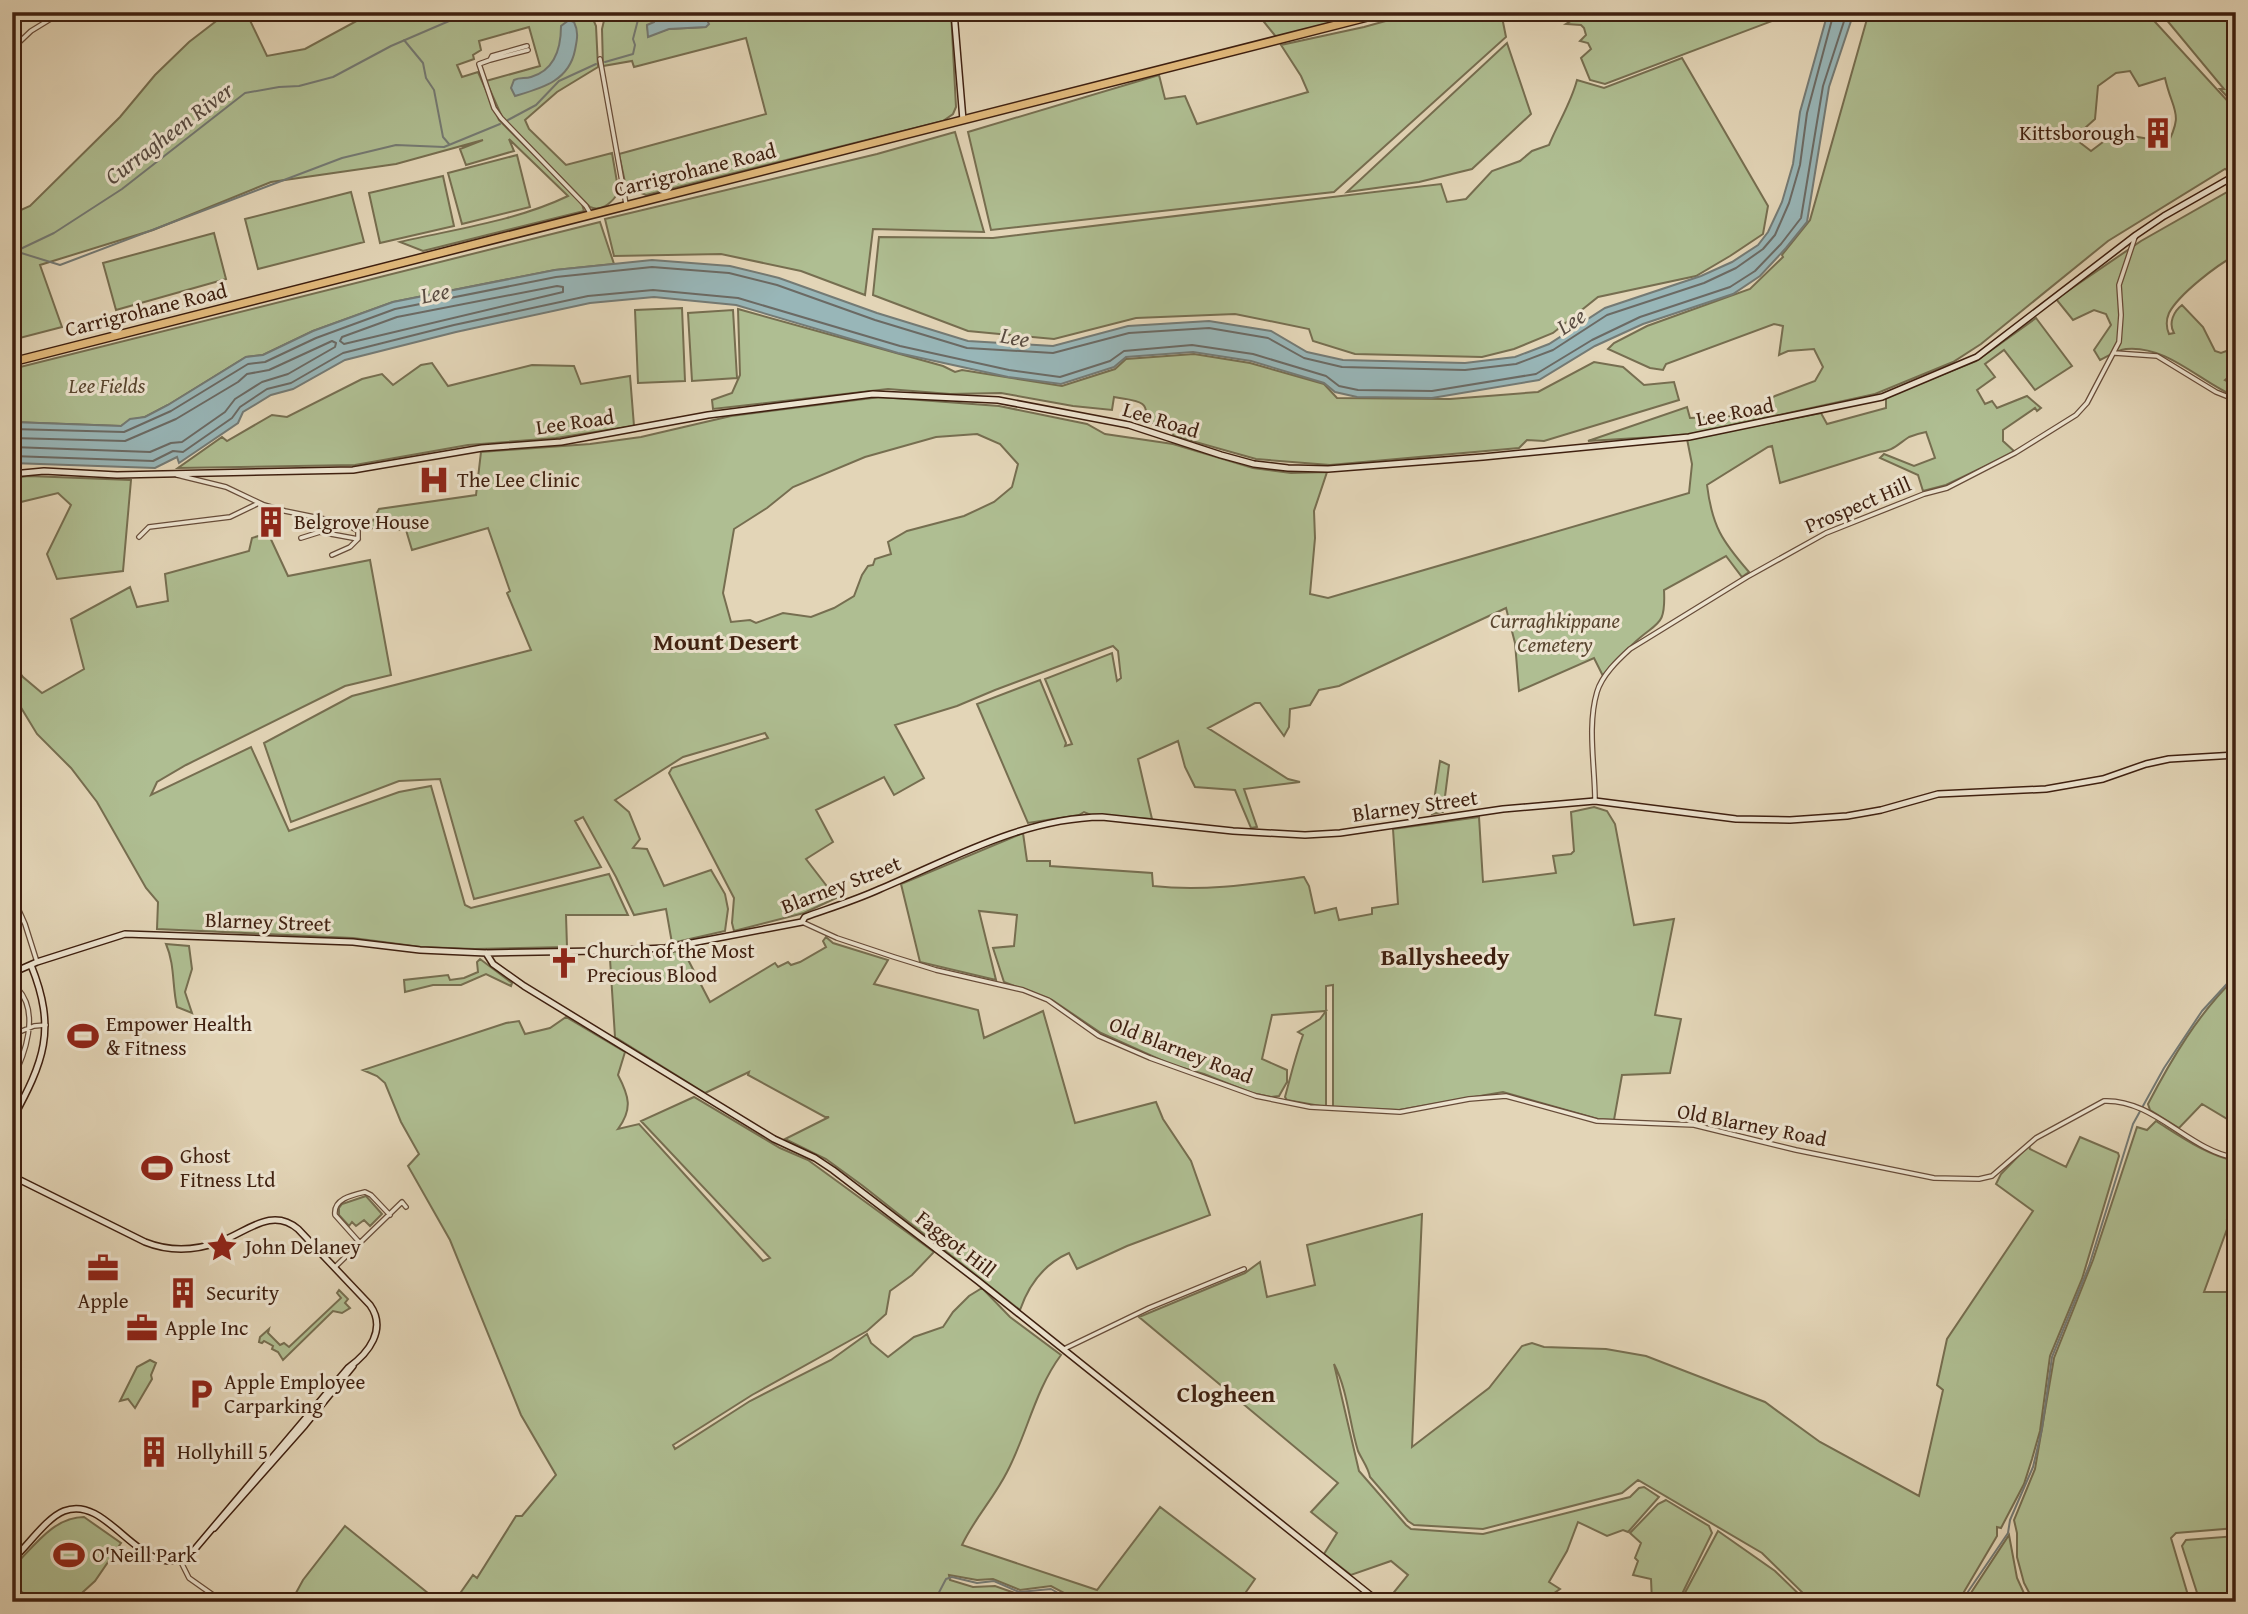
<svg xmlns="http://www.w3.org/2000/svg" width="2248" height="1614" viewBox="0 0 2248 1614" font-family="'Gentium Book Plus',serif">
<style>
.green{fill:#afbe92;stroke:#766e50;stroke-width:2;fill-rule:evenodd}
.water{fill:#98b6b8;stroke:#747a74;stroke-width:2}
.lines{fill:none;stroke-linecap:round;stroke-linejoin:round}
.shore{stroke:#6b6a64;stroke-width:2}
.stream{stroke:#747a74;stroke-width:2}
.street-casing{stroke:#674c39;stroke-width:6}
.secondary-casing{stroke:#3e1f0f;stroke-width:8}
.highway-casing{stroke:#3e1f0f;stroke-width:10}
.street{stroke:#ede4d0;stroke-width:3.5}
.secondary{stroke:#ede4d0;stroke-width:5}
.highway{stroke:#e2ba7c;stroke-width:7}
.labels{text-anchor:middle;stroke-width:6;stroke-linejoin:round;paint-order:stroke}
.poi-label{font-size:21px;fill:#3e1f0f;stroke:#ede4d0;text-anchor:start}
.street-label{font-size:21px;fill:#3e1f0f;stroke:#ede4d0}
.park-label{font-size:21px;font-style:italic;fill:#5a4730;stroke:#ede4d0}
.water-label{font-size:23px;font-style:italic;fill:#594c42;stroke:#ede4d0}
.quarter-label{font-size:24px;font-weight:bold;fill:#3e1f0f;stroke:#ede4d0}
</style>
<rect width="100%" height="100%" fill="#e3d5b7"/>
<filter id="stains"><feTurbulence type="fractalNoise" baseFrequency=".00286" numOctaves="4"/><feColorMatrix values="0 0 0 0 .2 0 0 0 0 .09 0 0 0 0 .02 0 0 0 .5 -.17"/></filter>
<radialGradient id="worn" r=".72"><stop offset=".6" stop-color="#630" stop-opacity="0"/><stop offset="1" stop-color="#630" stop-opacity=".3"/></radialGradient>
<path class="green" d="M228,12H246L267,56L305,49L373,12H590L596,26L598,67L557,92L525,120L529,129L566,165L612,153L617,182L616,196C610,204 600,212 590,207L502,117L486,81L540,66L529,27L479,41L481,50L473,55L474,59L457,65L462,77L478,72L499,120L576,197L582,204L584,211L423,251L400,242C455,229 516,221 568,196L509,139L514,151L466,165L460,149L483,140L396,164L271,182L153,230L40,265L62,327L12,340V214L30,206L120,117L155,75L189,42Z
M606,12H654V22L647,26L649,36L668,29L706,27L679,17H666L664,12H951L956,107L953,114L943,121L646,195L626,187L619,154L766,114L746,38L634,67L632,61L603,66L602,29Z
M1256,12H1336L1338,15L1343,12H1371L1277,38Z
M1418,12H1501L1506,37L1334,192L991,230L968,132L1159,75L1165,99L1185,96L1197,124L1308,92L1301,76L1281,45L1364,27Z
M1576,12H1796L1605,84L1590,80L1581,58L1591,49L1588,43L1580,41L1586,35L1584,28L1581,25L1566,24L1577,17Z
M1869,12H2146L2233,107V103L2220,89H2224L2160,12H2236V170L2231,172L2225,169L2108,241L1981,344L1953,362L1875,394L1687,435L1588,441L1687,407L1690,418L1733,416L1757,408L1775,396L1815,381L1823,367L1814,349L1788,351L1779,355L1783,326L1774,324L1666,364L1663,370L1650,368L1608,349L1614,343L1647,326L1750,289L1783,257L1782,255L1810,220ZM2130,71L2139,86L2165,78C2173,114 2185,111 2165,149L2157,147L2149,139L2115,133L2091,151L2074,138L2095,119L2098,86L2116,73Z
M1507,43L1531,114L1472,169L1419,182L1347,192Z
M1682,58L1768,206L1763,234L1730,256L1696,276L1598,297L1553,333L1514,349L1482,357L1355,354L1313,341L1309,329L1235,314L1136,318L1054,339L968,331L873,295L879,237L993,238L1441,184L1447,202L1466,199L1492,171L1520,161L1532,151L1549,145C1558,123 1571,103 1577,80L1604,88Z
M955,132L984,232L873,229L865,295L801,271L721,254L614,256L605,219L877,154Z
M517,155L530,207L462,224L448,173Z
M443,176L454,226L380,243L369,193Z
M2236,187V255C2217,265 2179,294 2169,313C2166,320 2166,327 2169,334L2174,333C2168,323 2174,311 2182,305L2203,327L2215,351L2221,353L2235,348L2233,344L2236,342V371L2225,380L2236,386V397C2200,382 2167,345 2126,349C2117,350 2108,356 2100,360L2094,350L2111,325L2106,314L2094,310L2073,320L2056,299L2141,241Z
M351,192L364,242L258,269L245,219Z
M600,222L614,264L555,270L393,302L313,331L263,355L246,357L168,405L145,417L130,420L121,426L12,422V369Z
M214,233L226,279L116,310L103,263Z
M682,308L685,381L638,383L635,310Z
M738,309L943,366L955,372L962,370L1062,386L1115,369L1126,359L1194,354L1250,363L1324,384L1337,398L1450,399L1538,392L1594,362L1623,367L1644,385L1674,382L1679,400L1544,441L1527,440L1519,448L1330,465L1256,459L1174,436C1170,425 1156,422 1144,423C1153,398 1132,401 1114,397L1112,410L1073,406L1001,393L950,394L888,389L713,409L712,400L732,393L740,375Z
M733,310L737,378L692,381L688,313Z
M2036,318L2072,366L2035,390L2004,350L1985,364L1995,377L1977,390L1985,404L1992,401L1997,408L2027,396L2041,408L2037,411L2035,408L2003,430V441L2015,452L1946,485L1923,491L1918,475L1880,458L1884,454L1914,466L1935,458L1926,432C1921,433 1914,435 1909,437C1898,444 1892,452 1878,452L1780,483L1772,446L1768,447L1707,485C1712,526 1722,541 1749,572L1742,577L1726,556L1664,590C1666,628 1657,621 1634,643C1623,653 1613,665 1603,676L1594,658L1519,691L1515,643L1506,608L1339,686L1319,690L1310,705L1290,709L1289,727L1284,736L1260,703H1255L1208,728L1288,779L1300,782L1244,789L1257,827L1251,828L1235,790L1195,787L1185,767L1178,741L1138,759L1152,819L1091,815L1084,812L1079,815L1028,823L977,704L1040,680L1066,743L1065,746L1072,744L1045,679L1112,653L1117,681L1121,678L1118,651L1113,646L995,690L957,706L895,725L924,778L894,795L884,777L816,810L833,842L806,859L836,898L804,913L734,931L732,923L734,898L669,773L672,768L768,738L765,733L683,757L615,800L629,812L640,839L633,848L647,849L664,886L711,870L725,894L728,909L725,931L672,943L666,909L634,915L616,877L583,817L575,821L601,867L474,899L440,779L399,781L291,822L264,743L352,696L531,650L507,593L510,591L488,528L412,550L406,530L369,528L379,509L476,495L481,452L590,444L641,437L731,416L880,397L999,406L1087,424L1105,434L1173,444L1253,468L1291,473L1327,472L1314,511L1315,538L1310,594L1328,598L1689,493L1692,464L1687,439L1821,413L1827,424L1886,408V397L1976,361ZM977,434L1000,444L1018,464L1012,487L994,502L964,516L907,531L888,542L891,554L875,559L873,565L868,566L862,575L854,596L834,608L811,617L783,613L756,623L750,620L731,622L723,593L734,529L767,508L793,487L865,457L936,437Z
M432,363L448,386L532,365L574,366L581,384L630,376L634,426L556,438L468,445L355,465L178,468L222,437L227,441L272,415L287,417L362,379L382,374L393,385L421,365Z
M29,476L131,480L123,571L57,579L47,554L71,505L58,493L21,502L12,509V478Z
M268,533L288,576L370,560L391,675L345,686L186,765L157,782L151,795L251,747L289,831L399,792L431,786L465,905L471,908L609,874L628,915H566L567,947L475,949L421,947L353,938L157,929L158,902L146,888L97,802L71,768L37,734L20,706L12,700V662L23,677L42,693L84,669L71,619L130,587L137,607L168,601L165,574L249,551L252,538Z
M1440,761L1449,765L1443,812L1432,814Z
M1594,807L1607,811L1615,824L1634,925L1674,919L1655,1015L1681,1019L1670,1073L1622,1075L1614,1120L1598,1119L1503,1092L1399,1110L1333,1108V985L1326,986V1107L1287,1100L1285,1097C1291,1075 1295,1057 1303,1035L1298,1032L1320,1019L1326,1011L1272,1015L1262,1059L1287,1070V1082L1279,1096L1271,1097L1252,1093L1204,1074L1172,1065L1101,1033L1052,1000L1004,982L993,948L1014,946L1017,915L979,911L996,980L920,962L901,884L1023,833L1027,861H1050V866L1152,873L1153,886C1204,892 1254,884 1304,877L1309,886L1315,913L1336,908L1339,920L1372,914V908L1398,904L1393,829L1479,817L1483,882L1556,873L1553,856L1571,854L1574,851L1571,812Z
M826,937L833,943L888,960L874,984L978,1010L984,1038L1043,1011L1075,1123L1156,1102L1163,1119L1191,1161L1210,1215L1127,1246L1077,1269L1069,1253C1044,1264 1029,1284 1020,1310L863,1186L826,1159L785,1139L829,1117H825L748,1075L749,1072L705,1093L615,1037L610,959L645,958L683,950L710,1002L775,963L778,967L788,962L791,965L800,962L826,947L823,941Z
M166,944L189,946L192,969L185,992L192,1013L177,1007C172,985 175,965 166,944Z
M480,959L512,983L511,986L486,974L461,985H433L405,992L404,980L448,975L450,980L464,978L478,972L477,962Z
M2236,977V1119L2234,1123L2202,1104L2179,1128L2150,1110L2148,1104C2172,1058 2198,1014 2236,977Z
M566,1017L625,1052L618,1075C629,1096 633,1109 618,1129L639,1124L763,1261L770,1258L641,1121L694,1097L780,1148L808,1160L934,1252L912,1275L890,1291L886,1314L867,1331L752,1395L673,1445L675,1449L750,1401L831,1360L867,1334L871,1343L888,1357L914,1337L943,1327L953,1312L969,1296L982,1288L1010,1317L1061,1355C1035,1390 1027,1434 1007,1472C994,1498 974,1519 962,1545L1097,1590L1160,1507L1255,1579L1239,1602H1081L1051,1586L1020,1590L993,1579L977,1580L949,1575L950,1580L973,1587L995,1586L1029,1598L1052,1593L1067,1602H454L473,1575L477,1578L516,1516H522L556,1475L521,1415L450,1240L408,1166L419,1154L401,1122L385,1083L377,1076L363,1070L506,1023L519,1021L525,1034L550,1028Z
M2156,1121C2180,1136 2208,1156 2236,1161V1204L2227,1219L2230,1221L2204,1292H2226L2236,1284V1528L2176,1533L2171,1538L2190,1602H2034L2024,1583L2017,1557V1533L2014,1520L2035,1469L2054,1358L2093,1260L2137,1127L2147,1130Z
M2080,1137L2118,1153L2119,1156L2082,1279L2050,1356L2040,1431L2032,1459L2024,1484L2001,1528L1997,1527V1536L1958,1602H1812L1762,1553L1638,1480L1622,1493L1483,1529L1414,1525L1408,1521L1370,1477C1368,1467 1362,1460 1358,1451C1349,1422 1348,1391 1334,1364L1359,1471L1406,1525L1411,1529L1483,1534L1630,1497L1639,1488L1644,1487L1659,1497L1628,1532L1623,1530L1607,1536L1578,1522L1567,1551L1549,1582L1560,1589L1541,1602H1386L1408,1575L1391,1561L1351,1575L1324,1554L1337,1533L1311,1512L1338,1483L1139,1317L1245,1273L1260,1262L1267,1297L1315,1285L1307,1245L1422,1214L1412,1447L1489,1388L1522,1346L1532,1343L1544,1347L1606,1349L1646,1356L1765,1402L1820,1442L1919,1496L1943,1390L1937,1385L1947,1339L2033,1211L1996,1184L2001,1174L2029,1145L2030,1149L2066,1167Z
M366,1196L382,1214L370,1226L364,1220L356,1226L352,1222L349,1226L339,1215V1208L342,1204Z
M339,1290L348,1299L345,1303L350,1308L342,1313L333,1311L283,1360L278,1352L272,1349L273,1346L264,1341L262,1343L259,1342L260,1337L269,1329L268,1333L280,1345L284,1343L289,1347L341,1298L337,1293Z
M150,1360L156,1363L151,1375L152,1379L135,1408L128,1399L120,1401L137,1367Z
M1666,1500L1709,1526L1712,1533L1680,1598L1673,1602H1652L1651,1579L1633,1575L1638,1561L1635,1558L1641,1543L1630,1533L1658,1504Z
M84,1517L121,1543L95,1581L72,1602H33L12,1583V1568C33,1548 53,1517 84,1517Z
M345,1526L439,1602H291L303,1580Z
M1718,1531L1775,1571L1807,1602H1680Z
M2009,1535L2017,1578L2028,1602H1965Z
M2236,1536V1602H2200L2182,1546L2186,1540Z"/>
<path class="water" d="M654,12H664L666,17L706,18L709,24L706,27L669,29L648,37L647,25L654,22Z
M1828,12H1854L1829,87L1807,222L1786,248L1760,276L1733,294L1643,324L1595,346L1539,380L1432,398L1357,397L1335,392L1324,383L1251,361L1193,352L1126,357L1114,367L1061,384L1008,377L898,353L736,305L654,297L590,303L456,332L345,360L293,389L271,395L243,412L238,423L179,463L177,457L155,468L12,463V422L121,426L130,419L145,417L168,405L246,357L263,355L313,331L393,302L555,270L652,260L730,266L779,278L877,313L968,341L1053,346L1128,326L1209,321L1271,331L1307,352L1343,360L1465,363L1515,357L1549,344L1605,308L1701,276L1732,262L1758,245L1768,232L1782,202L1793,164L1800,112Z
M569,20L574,22C579,32 577,40 575,50C569,81 542,88 515,96L511,88L514,80C520,77 525,79 531,77C555,70 561,49 561,26Z"/>
<g class="lines">
<path class="shore" d="M557,286L563,287V292L344,344L340,341L342,337L397,317Z
M12,429L124,432L171,411L248,364L265,362L316,338L395,309L556,277L652,267L729,273L777,285L875,320L967,348L1053,353L1129,333L1209,328L1268,338L1304,358L1342,367L1465,370L1516,364L1553,350L1607,315L1704,283L1736,268L1763,249L1775,235L1789,203L1800,165L1807,113L1834,12
M12,438L125,441L176,419L238,382L247,374L269,370L332,341L336,343L335,347L288,374L262,382L235,399L225,412L182,442L171,443L150,452L12,447
M12,456L153,461L173,451L183,452L232,418L240,407L267,389L291,383L343,353L454,325L588,296L653,290L738,298L900,346L1009,370L1060,377L1110,361L1124,351L1192,345L1253,354L1326,376L1339,386L1358,390L1432,391L1536,374L1592,340L1640,317L1730,287L1755,271L1781,244L1801,218L1823,86L1847,12"/>
<path class="stream" d="M404,40L423,63L426,78L434,90L443,137L449,144
M605,62L633,54L635,45L633,39L640,12
M508,120L536,105L559,81L596,64
M18,252L60,265L342,158L396,145L444,147L500,124
M12,253L54,233L122,189L245,93L279,87L299,86L333,77L391,46L470,12
M934,1602L946,1579L952,1577L977,1583L994,1581L1019,1592L1051,1589L1074,1602
M1961,1602L2008,1533L2010,1520L2033,1467L2042,1429L2052,1357L2089,1266L2133,1124L2164,1068L2202,1011L2236,974"/>
<defs>
<path id="street" d="M527,46L492,56L490,60L479,64L494,108L501,118L586,206L590,213
M12,49L31,31L62,12
M600,59L626,204
M490,60L528,50
M2115,353L2157,356L2216,392L2236,400
M177,475L226,487L264,505L285,511L344,523L358,531V539L320,532L301,538
M139,537L149,527L230,517L259,503
M332,555L350,547L358,539
M1595,801C1595,766 1587,726 1597,692C1602,675 1618,660 1630,649L1747,577L1826,533L1924,494L1947,488L2015,453L2076,415L2087,403L2119,342L2121,315L2119,285L2135,237
M12,895L25,924L37,962
M12,922L22,917
M802,922L837,938L894,957L936,970L1023,990L1048,1000L1099,1036L1150,1058L1256,1096L1310,1107L1400,1112L1469,1099L1506,1096L1597,1121L1694,1125L1796,1150L1934,1178L1979,1179L1992,1176L2036,1138L2104,1101C2154,1099 2188,1150 2236,1158
M12,989H18C40,1013 25,1055 12,1080
M12,1035L34,1026L46,1025
M12,1103L19,1107
M360,1243L335,1215C333,1199 352,1195 365,1192L371,1195L390,1215
M335,1267L402,1202L406,1207
M1064,1349L1149,1308L1244,1269
M180,1560L189,1578L223,1602"/>
<path id="secondary" d="M954,12L963,120
M12,474L44,471L117,475L353,470L482,448L561,442L708,415L873,394L998,400L1129,425L1221,455L1254,464L1288,468L1328,469L1483,457L1689,437L1882,397L1977,357L2136,235L2164,216L2236,175
M486,953L493,964L524,986L774,1139L815,1158L833,1170L978,1281L1379,1602
M12,973L37,962L125,934L353,942L420,950L486,953L599,951L665,948L802,922L805,917C830,908 856,900 880,889C951,859 1023,818 1102,817L1233,831L1305,835L1340,833L1503,809L1595,801L1736,819L1790,820L1847,816L1881,810L1938,794L2046,789L2103,779L2146,764L2169,759L2236,755
M12,1120C44,1061 57,1030 31,965
M12,1176L145,1242C170,1252 194,1251 219,1242C246,1233 271,1206 298,1229L370,1305C387,1329 369,1353 348,1368L189,1556C141,1583 109,1493 64,1511C46,1518 27,1547 12,1560
M214,1528L305,1425L353,1366"/>
<path id="highway" d="M12,362L1387,12"/>
</defs>
<use href="#street" class="street-casing"/>
<use href="#secondary" class="secondary-casing"/>
<use href="#highway" class="highway-casing"/>
<use href="#street" class="street"/>
<use href="#secondary" class="secondary"/>
<use href="#highway" class="highway"/>
</g>
<defs>
<symbol id="building-bare" viewBox="-9 -9 18 18"><path d="M-4-6H4V6H1V3H-1V6H-4ZM-2.5-4.3h1.7v1.8h-1.7ZM.8-4.3h1.7v1.8H.8ZM-2.5-1h1.7V.8h-1.7ZM.8-1h1.7V.8H.8Z" fill="#8f2418" stroke="#ede4d0" stroke-width="2.5" paint-order="stroke"/></symbol>
<symbol id="hospital-bare" viewBox="-9 -9 18 18"><path d="M-5-5h3v3.5h4V-5h3V5h-3V1.5h-4V5h-3Z" fill="#8f2418" stroke="#ede4d0" stroke-width="2.5" paint-order="stroke"/></symbol>
<symbol id="church-bare" viewBox="-9 -9 18 18"><path d="M-1.2-6h2.4v3.5h3.3v2.4h-3.3V6h-2.4V-.1h-3.3v-2.4h3.3Z" fill="#8f2418" stroke="#ede4d0" stroke-width="2.5" paint-order="stroke"/></symbol>
<symbol id="stadium-bare" viewBox="-9 -9 18 18"><path d="M0-5a6.5 5 0 1 0 0 10a6.5 5 0 1 0 0-10ZM-3.5-1.8h7v3.6h-7Z" fill="#8f2418" stroke="#ede4d0" stroke-width="2.5" paint-order="stroke"/></symbol>
<symbol id="sight-bare" viewBox="-9 -9 18 18"><path d="M0-6L1.8-2.2L6-1.7L2.9 1.2L3.7 5.4L0 3.3L-3.7 5.4L-2.9 1.2L-6-1.7L-1.8-2.2Z" fill="#8f2418" stroke="#ede4d0" stroke-width="2.5" paint-order="stroke"/></symbol>
<symbol id="office-bare" viewBox="-9 -9 18 18"><path d="M-6-3h4V-5.5h4V-3h4V5H-6ZM-1-4.5V-3h2v-1.5ZM-6 0V1H6V0Z" fill="#8f2418" stroke="#ede4d0" stroke-width="2.5" paint-order="stroke"/></symbol>
<symbol id="parking-bare" viewBox="-9 -9 18 18"><path d="M-3.5-5.5H1a3.5 3.5 0 0 1 0 7H-1V5.5H-3.5ZM-1-3.4V-.6H.8a1.4 1.4 0 0 0 0-2.8Z" fill="#8f2418" stroke="#ede4d0" stroke-width="2.5" paint-order="stroke"/></symbol>
</defs>
<g fill-rule="evenodd">
<use href="#building-bare" x="2136" y="111" width="44" height="44"/>
<use href="#hospital-bare" x="412" y="458" width="44" height="44"/>
<use href="#building-bare" x="249" y="500" width="44" height="44"/>
<use href="#church-bare" x="542" y="941" width="44" height="44"/>
<use href="#stadium-bare" x="61" y="1014" width="44" height="44"/>
<use href="#stadium-bare" x="135" y="1146" width="44" height="44"/>
<use href="#sight-bare" x="200" y="1225" width="44" height="44"/>
<use href="#office-bare" x="81" y="1246" width="44" height="44"/>
<use href="#building-bare" x="161" y="1271" width="44" height="44"/>
<use href="#office-bare" x="120" y="1306" width="44" height="44"/>
<use href="#parking-bare" x="179" y="1372" width="44" height="44"/>
<use href="#building-bare" x="132" y="1430" width="44" height="44"/>
<use href="#stadium-bare" x="47" y="1533" width="44" height="44"/>
</g>
<g class="labels">
<g class="poi-label">
<text x="2135" y="140" text-anchor="end">Kittsborough</text>
<text x="457" y="487">The Lee Clinic</text>
<text x="294" y="529">Belgrove House</text>
<text x="587" y="958">Church of the Most<tspan x="587" dy="24">Precious Blood</tspan></text>
<text x="106" y="1031">Empower Health<tspan x="106" dy="24">&amp; Fitness</tspan></text>
<text x="180" y="1163">Ghost<tspan x="180" dy="24">Fitness Ltd</tspan></text>
<text x="245" y="1254">John Delaney</text>
<text x="206" y="1300">Security</text>
<text x="103" y="1308" text-anchor="middle">Apple</text>
<text x="165" y="1335">Apple Inc</text>
<text x="224" y="1389">Apple Employee<tspan x="224" dy="24">Carparking</tspan></text>
<text x="177" y="1459">Hollyhill 5</text>
<text x="92" y="1562">O'Neill Park</text>
</g>
<g class="street-label">
<text transform="translate(695 170) rotate(-14)" y="7">Carrigrohane Road</text>
<text transform="translate(146 310) rotate(-14)" y="7">Carrigrohane Road</text>
<text transform="translate(1735 412) rotate(-11)" y="7">Lee Road</text>
<text transform="translate(1161 420) rotate(17)" y="7">Lee Road</text>
<text transform="translate(575 422) rotate(-8)" y="7">Lee Road</text>
<text transform="translate(1858 505) rotate(-23)" y="7">Prospect Hill</text>
<text transform="translate(1415 806) rotate(-8)" y="7">Blarney Street</text>
<text transform="translate(841 885) rotate(-21)" y="7">Blarney Street</text>
<text transform="translate(268 922) rotate(2)" y="7">Blarney Street</text>
<text transform="translate(1181 1050) rotate(21)" y="7">Old Blarney Road</text>
<text transform="translate(1752 1125) rotate(11)" y="7">Old Blarney Road</text>
<text transform="translate(956 1244) rotate(38)" y="7">Faggot Hill</text>
</g>
<g class="park-label">
<text x="107" y="393">Lee Fields</text>
<text x="1555" y="628">Curraghkippane<tspan x="1555" dy="24">Cemetery</tspan></text>
</g>
<g class="water-label">
<text transform="translate(169 133) rotate(-37)" y="8">Curragheen River</text>
<text transform="translate(435 293) rotate(-12)" y="8">Lee</text>
<text transform="translate(1571 321) rotate(-33)" y="8">Lee</text>
<text transform="translate(1015 337) rotate(10)" y="8">Lee</text>
</g>
<g class="quarter-label">
<text x="726" y="650">Mount Desert</text>
<text x="1445" y="965">Ballysheedy</text>
<text x="1226" y="1402">Clogheen</text>
</g>
</g>
<rect width="2248" height="1614" fill="none" stroke="#e3d5b7" stroke-width="42"/>
<rect x="14" y="14" width="2220" height="1586" fill="none" stroke="#3e1f0f" stroke-width="3.5"/>
<rect x="21" y="21" width="2206" height="1572" fill="none" stroke="#3e1f0f" stroke-width="2"/>
<rect width="100%" height="100%" filter="url(#stains)"/>
<rect width="100%" height="100%" fill="url(#worn)"/>
</svg>
